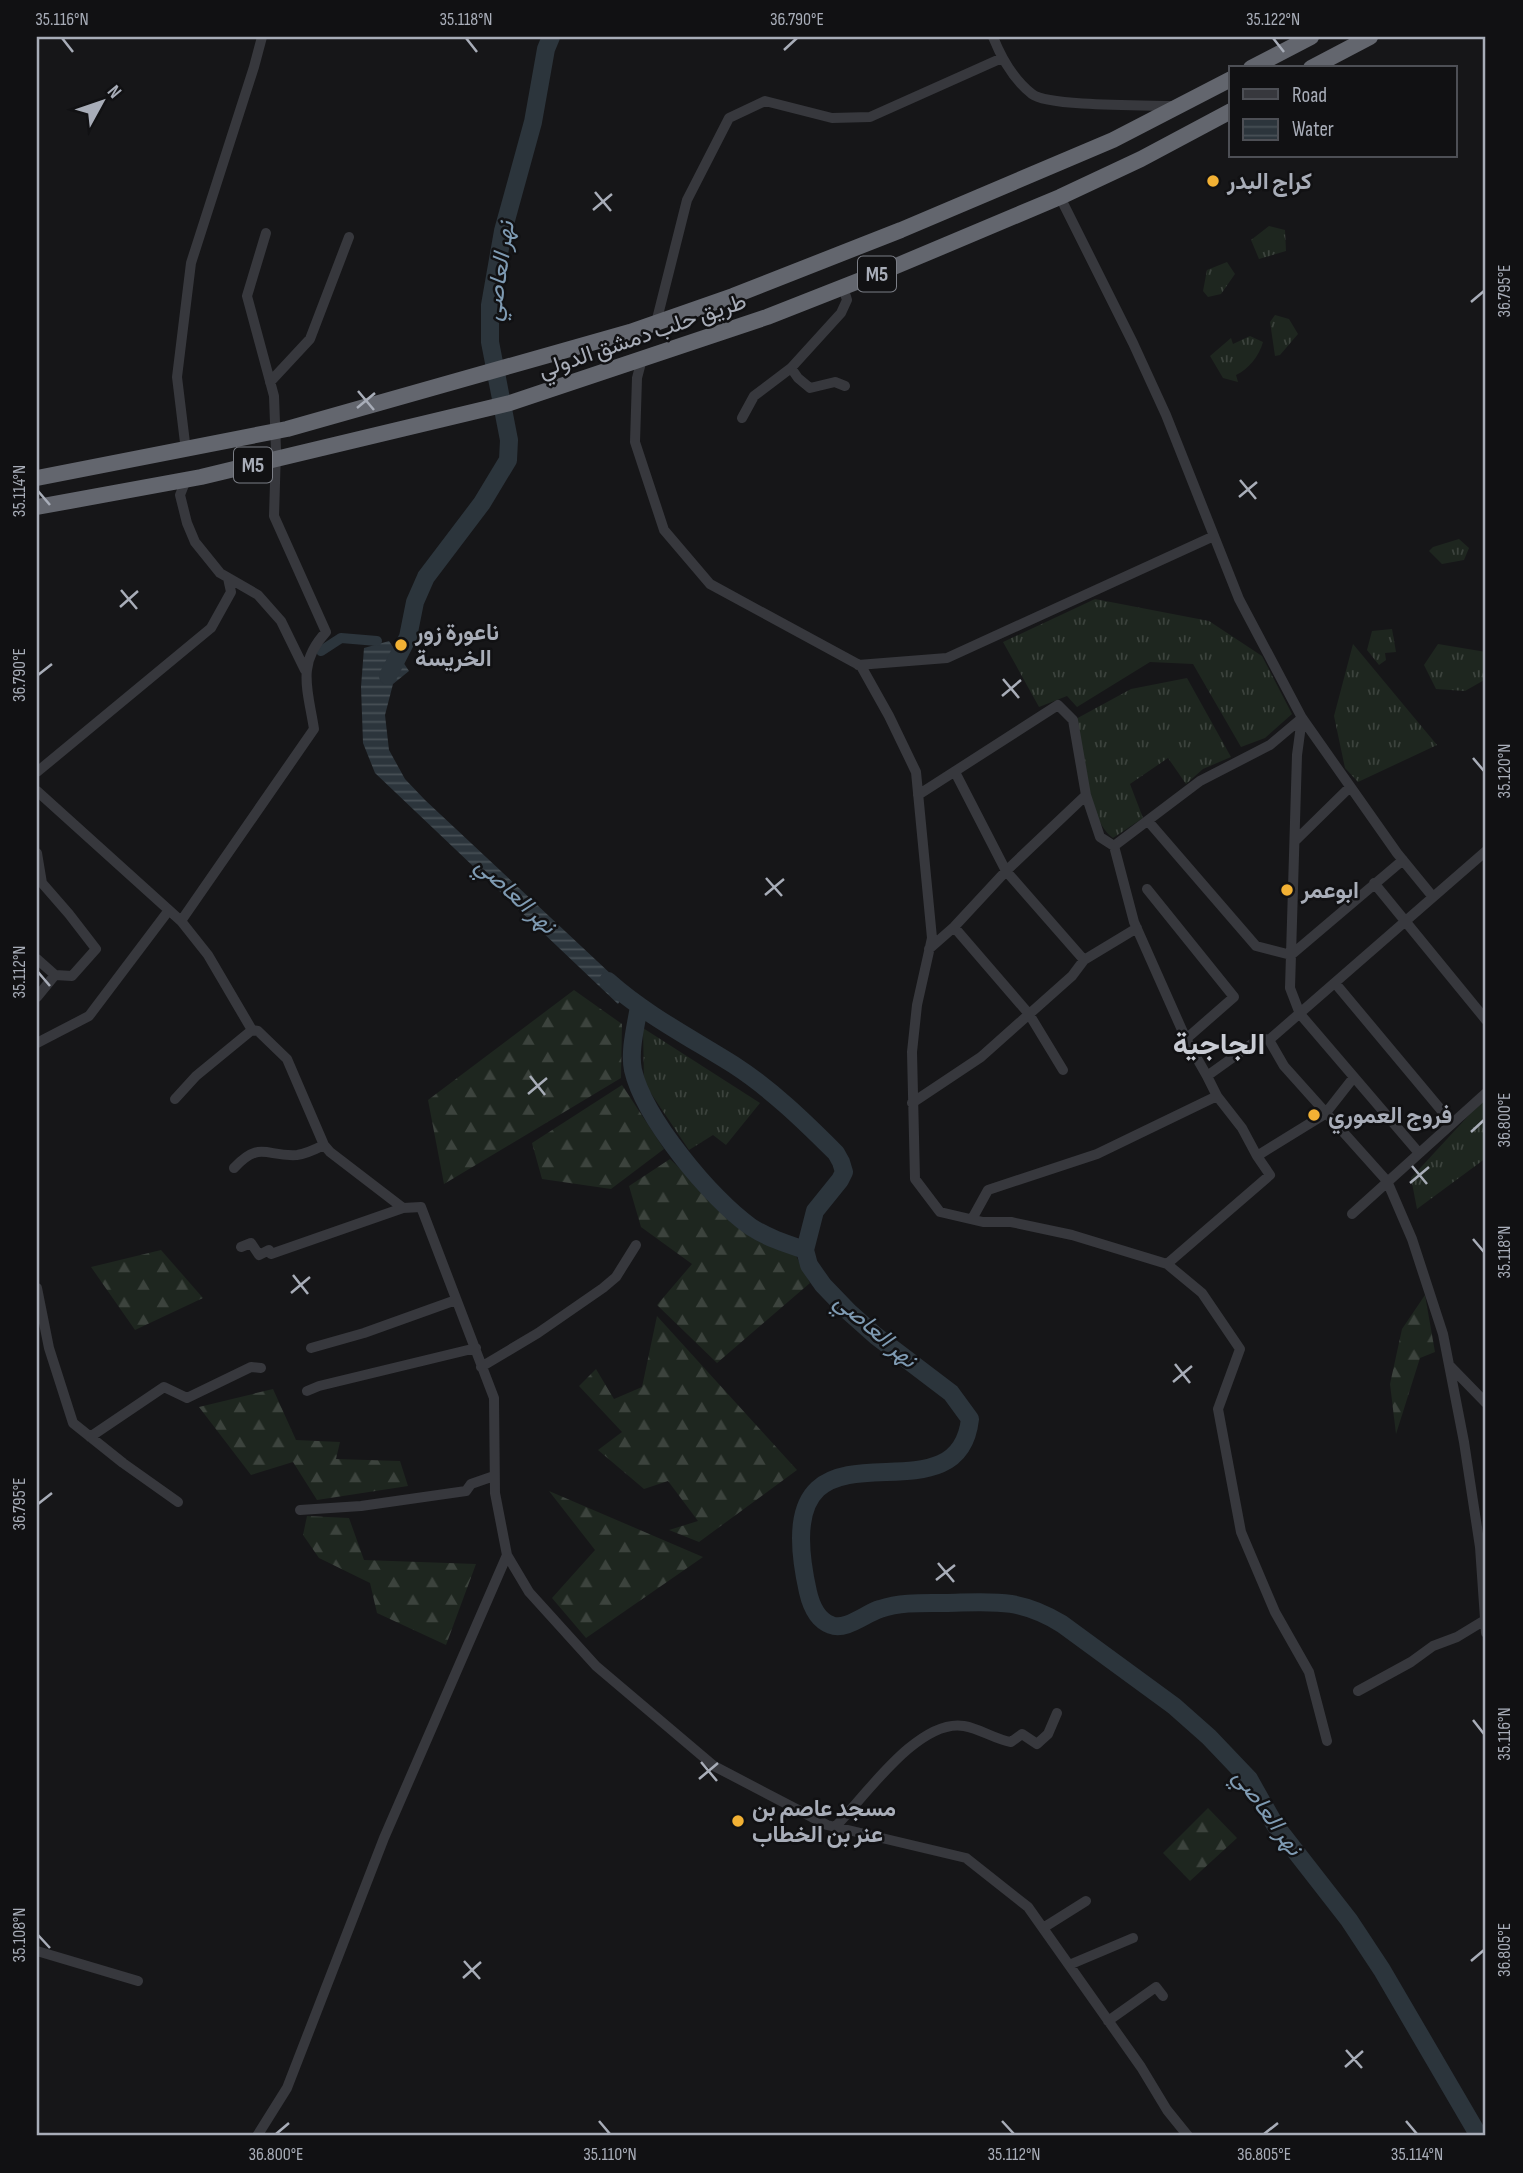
<svg xmlns="http://www.w3.org/2000/svg" width="1523" height="2173" viewBox="0 0 1523 2173" font-family="'Sofia Sans Condensed',Vazirmatn,sans-serif">
<style>
.grass{fill:url(#grass-tufts)}
.forest{fill:url(#forest-firs)}
.water{fill:url(#water-rules)}
.lines{fill:none;stroke-linecap:round;stroke-linejoin:round}
.canal{stroke:#2c353c;stroke-width:10}
.river{stroke:#2c353c;stroke-width:18}
.minor{stroke:#37383d;stroke-width:10}
.highway{stroke:#63666e;stroke-width:16}
.ticks{fill:none;stroke:#a8adb8;stroke-width:2.5}
.poi-dot{fill:#f2b134;stroke:#111113;stroke-width:2.5}
.labels{text-anchor:middle;stroke-width:5;stroke-linejoin:round;paint-order:stroke}
.shield{fill:#111113;stroke:#7b7e86;stroke-width:2}
.shield-label{font-size:21px;font-weight:bold;fill:#a8adb8}
.poi-label{font-size:23px;font-weight:bold;fill:#a8adb8;stroke:#111113;text-anchor:start}
.street-label{font-size:23px;fill:#a8adb8;stroke:#111113}
.water-label{font-size:24px;font-style:italic;fill:#7f9bb3;stroke:#111113}
.district-label{font-size:30px;font-weight:bold;fill:#c9ccd4;stroke:#111113}
.neatline{fill:none;stroke:#a8adb8;stroke-width:2.5}
.ticks-label{font-size:18px;text-anchor:middle;fill:#a8adb8}
</style>
<defs>
<pattern id="grass-tufts" width="24" height="20" patternUnits="userSpaceOnUse" patternTransform="scale(1.75)"><rect width="24" height="20" fill="#1e261f"/><path d="M3 7l-1-3M5 7V3M7 7l1-3M15 17l-1-3M17 17v-4M19 17l1-3" fill="none" stroke="#3c433d"/></pattern>
<pattern id="forest-firs" width="22" height="20" patternUnits="userSpaceOnUse" patternTransform="scale(1.75)"><rect width="22" height="20" fill="#1e261f"/><path d="M5 1l3.5 6h-7zM16 11l3.5 6h-7z" fill="#3c433d"/></pattern>
<pattern id="water-rules" width="6" height="5" patternUnits="userSpaceOnUse" patternTransform="scale(1.75)"><rect width="6" height="5" fill="#2c353c"/><path d="M0 2.5h6" fill="none" stroke="#485056"/></pattern>
</defs>
<rect width="100%" height="100%" fill="#161618"/>
<path class="grass" d="M1269,226L1285,230L1286,251L1259,259L1251,240Z
M1227,262L1235,274L1221,294L1208,297L1203,291L1207,270Z
M1275,315L1289,319L1298,334L1280,355L1275,356L1270,322Z
M1250,336L1263,342C1259,356 1249,369 1236,375L1238,382L1223,378L1210,356L1231,338L1233,344Z
M1459,539L1469,548L1464,560L1442,564L1429,551L1433,547Z
M1095,599L1209,621L1262,656L1292,714L1265,738L1241,747L1193,664L1150,662L1077,707L1067,696L1039,707L1003,642Z
M1392,629L1396,652L1385,653L1386,660L1379,665L1367,650L1372,631Z
M1353,644L1437,745L1358,782L1345,768L1334,716Z
M1438,644L1486,652V679L1465,691L1436,689L1424,665Z
M1187,678L1231,757L1203,769L1186,784L1168,758L1130,784L1143,818L1113,838C1087,819 1081,751 1074,720L1131,689Z
M643,1028L760,1103L726,1145L713,1135L689,1150L644,1083Z
M1482,1101L1486,1104V1158L1417,1209L1411,1178Z"/>
<path class="forest" d="M574,990L622,1024L621,1078L444,1184L428,1100Z
M622,1085L664,1149L611,1189L542,1179L532,1143Z
M670,1159L751,1237L792,1248L810,1283L717,1363L657,1305L692,1264L641,1227L629,1186Z
M161,1250L203,1298L135,1330L91,1267Z
M1425,1295L1435,1352L1420,1358L1396,1434L1390,1384L1402,1329Z
M657,1316L797,1470L699,1542L669,1530L698,1521L668,1481L644,1489L598,1450L622,1432L579,1386L596,1369L614,1399L642,1387Z
M273,1389L296,1440L340,1442L336,1459L400,1461L408,1486L317,1500L293,1462L251,1475L199,1407Z
M549,1491L703,1557L586,1638L552,1598L595,1550Z
M307,1516L349,1518L364,1560L476,1564L446,1645L377,1613L370,1583L319,1558L303,1535Z
M1208,1808L1237,1838L1190,1881L1163,1853Z"/>
<path class="water" d="M389,641L409,671L393,684L385,715L389,750L405,779L425,800L628,990L618,1004L375,773L363,743L361,687L364,648Z"/>
<g class="lines">
<path class="canal" d="M321,651L341,638L377,641"/>
<path class="river" d="M388,676L408,637L415,602L426,577L482,503L508,460L509,440L490,342V305L503,231L533,122L546,49L551,37
M608,981C646,1015 691,1038 734,1065C771,1089 804,1121 836,1153L841,1162L844,1172L840,1180L815,1211L805,1250L809,1265L823,1285L849,1312L876,1336L951,1393L970,1419C957,1536 762,1388 808,1592C811,1605 817,1620 831,1625C846,1631 866,1613 880,1609C901,1602 922,1603 944,1603C991,1602 1018,1597 1062,1624L1174,1706L1209,1737L1249,1779L1275,1825L1349,1920L1382,1970L1479,2136
M639,1006C636,1026 629,1051 633,1070C644,1118 711,1199 751,1227C768,1238 787,1244 805,1250"/>
<path class="minor" d="M993,37C1001,57 1014,80 1032,94C1048,107 1150,105 1175,106
M1060,197L1133,343L1166,415L1239,599L1302,718L1397,853L1433,897
M656,323L687,200L729,118L765,101L832,118L870,117L1002,58
M642,359L637,378L635,442L664,530L710,584L861,666L889,716L916,772L932,938L917,1005L912,1052L915,1179L940,1212L983,1222H1011L1072,1235L1167,1264L1270,1175L1257,1156L1325,1114L1354,1077
M791,368L798,378L810,388L835,382L845,386
M270,382L310,339L349,237
M742,418L754,396L791,368L841,313L847,300L843,287
M186,451L177,377L191,263L254,67L262,37
M186,480L180,495L187,523L195,542L220,573L258,595L281,621L305,670
M858,665L947,658L1214,536
M1302,718L1297,755L1290,988L1300,1014L1419,1153
M37,772L211,628L231,592L228,578
M955,772L1006,871L1084,960L1137,928
M37,791L181,921L208,955L252,1030L258,1031L287,1059L324,1145L330,1152L403,1208L421,1207L494,1398L495,1493L507,1555L529,1592L596,1666L714,1766L827,1825L966,1858L1028,1907L1141,2067L1167,2110L1188,2136
M918,795L1058,705L1073,720L1086,795L1100,837L1114,846L1200,781L1270,745L1302,718
M1148,821L1256,946L1291,955L1403,860
M1295,841L1350,787
M1114,846L1134,922L1186,1039L1207,1076L1260,1038L1269,1040
M1486,851L1269,1040L1284,1066L1387,1181L1412,1239L1443,1334L1464,1442L1480,1547L1486,1633
M37,853L42,883L69,914L96,949L72,976L55,975
M1374,883L1486,1020
M1147,889L1234,997L1186,1039
M181,921L314,729C308,690 296,664 326,632L274,516L276,450L274,396L247,296L266,233
M954,927L1029,1014L1063,1070
M929,949L954,927L1006,871L1086,795
M37,959L55,975L37,997
M1335,983L1452,1123
M37,1043L89,1016L169,910
M1207,1076L1217,1096L1242,1128L1257,1156
M175,1099L196,1076L252,1030
M912,1103L981,1057L1072,976L1084,960
M234,1168C260,1140 266,1157 297,1155C306,1154 316,1149 324,1145
M1352,1214L1486,1093
M972,1219L988,1190L1097,1154L1217,1096
M241,1247L251,1243L259,1255L269,1250L271,1254L403,1208
M1167,1264L1202,1293L1240,1349L1218,1409L1241,1532L1275,1612L1309,1672L1327,1741
M37,1288L49,1348L73,1423L123,1463L178,1502
M311,1348L364,1333L456,1300
M1449,1365L1486,1403
M481,1367L538,1333L603,1288L616,1277L636,1245
M307,1391L319,1386L476,1348
M90,1437L164,1387L187,1398L251,1367L261,1368
M300,1510L361,1506L466,1491L471,1484L494,1476
M1358,1691L1411,1662L1433,1646L1457,1637L1485,1620
M835,1827C864,1798 918,1718 964,1726C981,1729 994,1739 1011,1742L1022,1734L1037,1744L1048,1734L1057,1713
M1043,1928L1086,1901
M37,1951L138,1981
M1069,1965L1133,1938
M1108,2021L1156,1987L1163,1996
M257,2136L287,2088L384,1838L507,1555"/>
<path class="highway" d="M1251,68L1311,37
M1311,68L1370,37
M37,478L287,429L630,332L733,296L901,230L1113,140L1231,79
M37,507L201,477L510,403L767,317L889,269L1060,197L1141,159L1231,111"/>
</g>
<path class="ticks" d="M62,38L73,52M466,38L477,52M1273,38L1284,52M784,50L797,38M595,192L611,211M593,210L612,194M1471,302L1484,291M358,391L374,410M357,408L375,393M1240,480L1256,499M38,491L50,505M1239,497L1257,482M121,590L137,609M120,607L138,591M38,675L52,664M1003,679L1019,698M1002,696L1021,680M1473,758L1484,771M766,878L782,896M765,895L784,879M38,972L50,986M530,1076L545,1095M528,1094L547,1078M1471,1132L1484,1120M1412,1166L1427,1184M1410,1183L1429,1167M1473,1239L1484,1252M293,1275L308,1294M291,1293L310,1277M1175,1364L1190,1383M1173,1382L1192,1366M38,1504L52,1493M938,1563L954,1582M936,1580L955,1565M1473,1720L1484,1734M701,1762L717,1781M699,1779L718,1763M38,1935L50,1948M464,1961L480,1979M1471,1961L1484,1950M463,1978L481,1962M1346,2050L1362,2068M1345,2067L1363,2051M599,2121L610,2134M1002,2121L1014,2134M1406,2121L1417,2134M276,2134L289,2123M1264,2134L1278,2123"/>
<g class="poi-dot">
<circle cx="1213" cy="181" r="7"/>
<circle cx="401" cy="645" r="7"/>
<circle cx="1287" cy="890" r="7"/>
<circle cx="1314" cy="1115" r="7"/>
<circle cx="738" cy="1821" r="7"/>
</g>
<g class="labels">
<g class="shield">
<rect x="858" y="256.5" width="38" height="35" rx="5"/>
<rect x="234" y="447.5" width="38" height="35" rx="5"/>
</g>
<g class="shield-label">
<text x="877" y="281">M5</text>
<text x="253" y="472">M5</text>
</g>
<g class="poi-label">
<text x="1227" y="189">كراج البدر</text>
<text x="415" y="640">ناعورة زور<tspan x="415" dy="26">الخريسة</tspan></text>
<text x="1301" y="898">ابوعمر</text>
<text x="1328" y="1123">فروج العموري</text>
<text x="752" y="1816">مسجد عاصم بن<tspan x="752" dy="26">عنر بن الخطاب</tspan></text>
</g>
<g class="street-label">
<text transform="translate(642 335) rotate(-19)" y="8">طريق حلب دمشق الدولي</text>
</g>
<g class="water-label">
<text transform="translate(499 271) rotate(-82)" y="8">نهر العاصي</text>
<text transform="translate(516 895) rotate(43)" y="8">نهر العاصي</text>
<text transform="translate(876 1330) rotate(41)" y="8">نهر العاصي</text>
<text transform="translate(1268 1812) rotate(54)" y="8">نهر العاصي</text>
</g>
<g class="district-label">
<text x="1219" y="1054">الجاجية</text>
</g>
</g>
<rect width="1523" height="2173" fill="none" stroke="#111113" stroke-width="77"/>
<rect x="1229" y="66" width="228" height="91" fill="#111113" stroke="#4d4f55" stroke-width="2"/>
<rect x="1243" y="89" width="35" height="10" fill="#37383d" stroke="#4d4f55" stroke-width="2"/>
<text x="1292" y="102" font-size="21" fill="#a8adb8">Road</text>
<rect x="1243" y="119" width="35" height="21" fill="url(#water-rules)" stroke="#4d4f55" stroke-width="2"/>
<text x="1292" y="136" font-size="21" fill="#a8adb8">Water</text>
<g transform="translate(102 102) rotate(50)" stroke="#111113" stroke-width="5" paint-order="stroke">
<path d="M0-5L12 26L0 18L-12 26Z" fill="#a8adb8"/>
<text y="-10" font-size="19" font-weight="bold" text-anchor="middle" fill="#a8adb8">N</text>
</g>
<rect x="38" y="38" width="1446" height="2096" class="neatline"/>
<g class="ticks-label">
<text x="62" y="25">35.116°N</text>
<text x="466" y="25">35.118°N</text>
<text x="797" y="25">36.790°E</text>
<text x="1273" y="25">35.122°N</text>
<text transform="translate(1504 291) rotate(-90)" y="6">36.795°E</text>
<text transform="translate(19 491) rotate(-90)" y="6">35.114°N</text>
<text transform="translate(19 675) rotate(-90)" y="6">36.790°E</text>
<text transform="translate(1504 771) rotate(-90)" y="6">35.120°N</text>
<text transform="translate(19 972) rotate(-90)" y="6">35.112°N</text>
<text transform="translate(1504 1120) rotate(-90)" y="6">36.800°E</text>
<text transform="translate(1504 1252) rotate(-90)" y="6">35.118°N</text>
<text transform="translate(19 1504) rotate(-90)" y="6">36.795°E</text>
<text transform="translate(1504 1734) rotate(-90)" y="6">35.116°N</text>
<text transform="translate(19 1935) rotate(-90)" y="6">35.108°N</text>
<text transform="translate(1504 1950) rotate(-90)" y="6">36.805°E</text>
<text x="276" y="2160">36.800°E</text>
<text x="610" y="2160">35.110°N</text>
<text x="1014" y="2160">35.112°N</text>
<text x="1264" y="2160">36.805°E</text>
<text x="1417" y="2160">35.114°N</text>
</g>
</svg>
